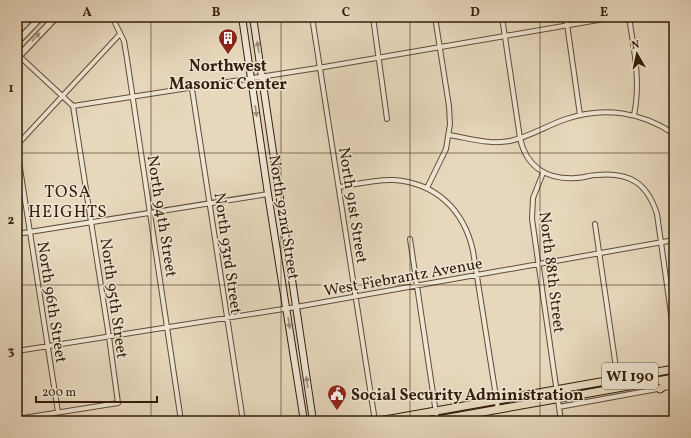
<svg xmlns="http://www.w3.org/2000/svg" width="691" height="438" viewBox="0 0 691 438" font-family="Vollkorn,serif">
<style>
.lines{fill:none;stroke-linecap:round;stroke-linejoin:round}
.minor-casing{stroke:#604c38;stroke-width:6}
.tertiary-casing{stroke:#604c38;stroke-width:8}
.secondary-casing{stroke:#331e0b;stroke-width:8}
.primary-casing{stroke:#331e0b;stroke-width:9}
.minor{stroke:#efe6d4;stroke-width:4}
.tertiary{stroke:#efe6d4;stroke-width:5.5}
.secondary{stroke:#efe6d4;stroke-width:6}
.primary{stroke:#e7d8bd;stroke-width:7}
.oneway{fill:#9a8c7a}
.grid{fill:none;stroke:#331e0b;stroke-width:1;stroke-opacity:0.55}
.labels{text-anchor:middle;stroke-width:3;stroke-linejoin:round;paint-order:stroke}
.shield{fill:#efe6d4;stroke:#6b5a47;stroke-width:1}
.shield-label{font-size:15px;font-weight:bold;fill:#331e0b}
.poi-label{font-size:16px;font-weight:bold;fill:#331e0b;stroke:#efe6d4}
.street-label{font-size:16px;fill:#331e0b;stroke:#efe6d4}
.neighbourhood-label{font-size:17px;letter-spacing:1px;fill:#331e0b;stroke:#efe6d4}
.neatline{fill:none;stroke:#331e0b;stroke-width:1.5}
.grid-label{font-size:13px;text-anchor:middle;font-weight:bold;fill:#331e0b}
</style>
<rect width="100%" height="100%" fill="#e7d8bd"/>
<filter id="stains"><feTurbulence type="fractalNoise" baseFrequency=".005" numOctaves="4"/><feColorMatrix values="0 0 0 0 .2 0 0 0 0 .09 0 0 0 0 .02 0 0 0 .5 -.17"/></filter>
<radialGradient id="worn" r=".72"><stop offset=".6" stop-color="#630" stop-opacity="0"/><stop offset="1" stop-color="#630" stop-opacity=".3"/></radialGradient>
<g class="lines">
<defs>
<path id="minor" d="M112,17L124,41L127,59L181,421
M312,17L375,421
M373,17L387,119
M502,17L520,138C526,167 547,180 576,178C583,178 590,175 597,175C630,172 647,183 657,214L674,335
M566,17L580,115
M629,17C634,50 641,82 634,115
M17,54L73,106L109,337L118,403L17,419
M192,89L243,421
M73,106L324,67L616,17
M449,135C468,138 490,145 510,141C529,137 548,125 566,119C604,106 642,112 674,134
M17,145L120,34
M17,149L58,412
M543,173L533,198L532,219L561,421
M339,187C357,184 376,179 394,180C436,183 464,210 473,251L498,409
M427,188L446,149L450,124L449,106L435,17
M595,224L619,388
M17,234L268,194
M410,239L437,420
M17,351L296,307L674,240
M559,407L674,386"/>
<path id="tertiary" d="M17,42L41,17
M17,58L56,17"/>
<path id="secondary" d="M242,17L268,194L304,421
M253,17L313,421"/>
<path id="primary" d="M660,389L671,380
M379,421L674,369
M432,421L674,378"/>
</defs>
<use href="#minor" class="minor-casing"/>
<use href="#tertiary" class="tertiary-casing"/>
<use href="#secondary" class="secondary-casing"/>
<use href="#primary" class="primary-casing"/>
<use href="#minor" class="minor"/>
<use href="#tertiary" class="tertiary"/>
<use href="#secondary" class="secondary"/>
<use href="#primary" class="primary"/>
</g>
<defs><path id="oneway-solid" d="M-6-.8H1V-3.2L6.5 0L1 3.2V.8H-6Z"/></defs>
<g class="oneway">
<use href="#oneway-solid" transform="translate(36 37) rotate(-46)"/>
<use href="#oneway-solid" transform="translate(258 47) rotate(-99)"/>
<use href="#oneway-solid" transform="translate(256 111) rotate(82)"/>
<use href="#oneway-solid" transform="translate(289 323) rotate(81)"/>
<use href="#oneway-solid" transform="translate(307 382) rotate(-98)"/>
</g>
<path class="grid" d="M151,17V421M281,17V421M410,17V421M540,17V421M17,153H674M17,285H674"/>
<defs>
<symbol id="building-pin" viewBox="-11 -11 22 30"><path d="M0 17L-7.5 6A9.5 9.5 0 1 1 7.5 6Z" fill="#8f2418" stroke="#efe6d4"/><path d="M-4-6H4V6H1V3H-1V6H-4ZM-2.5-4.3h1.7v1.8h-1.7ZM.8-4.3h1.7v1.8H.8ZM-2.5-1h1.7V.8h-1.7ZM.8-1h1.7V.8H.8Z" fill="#fff"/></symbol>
<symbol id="civic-pin" viewBox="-11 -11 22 30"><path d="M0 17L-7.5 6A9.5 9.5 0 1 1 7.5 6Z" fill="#8f2418" stroke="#efe6d4"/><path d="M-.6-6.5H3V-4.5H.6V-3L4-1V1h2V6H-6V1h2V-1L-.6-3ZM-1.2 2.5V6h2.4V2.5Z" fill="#fff"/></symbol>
</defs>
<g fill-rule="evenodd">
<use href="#building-pin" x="217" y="27" width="22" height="30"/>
<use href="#civic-pin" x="326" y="383" width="22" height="30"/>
</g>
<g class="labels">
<rect class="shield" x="602" y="363" width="56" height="26" rx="3"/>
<g class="shield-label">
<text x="630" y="381">WI 190</text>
</g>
<g class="poi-label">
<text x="228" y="71">Northwest<tspan x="228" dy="18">Masonic Center</tspan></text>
<text x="351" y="400" text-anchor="start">Social Security Administration</text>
</g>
<g class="street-label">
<text transform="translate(354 205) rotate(81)" y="6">North 91st Street</text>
<text transform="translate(163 216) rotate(81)" y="6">North 94th Street</text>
<text transform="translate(285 217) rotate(81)" y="6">North 92nd Street</text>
<text transform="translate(229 253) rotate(82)" y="6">North 93rd Street</text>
<text transform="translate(553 272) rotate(83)" y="6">North 88th Street</text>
<text transform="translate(403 276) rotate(-10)" y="6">West Fiebrantz Avenue</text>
<text transform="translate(115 298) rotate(82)" y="6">North 95th Street</text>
<text transform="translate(53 302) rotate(81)" y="6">North 96th Street</text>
</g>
<g class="neighbourhood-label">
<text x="68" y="197">TOSA<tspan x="68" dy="20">HEIGHTS</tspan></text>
</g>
</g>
<rect width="691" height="438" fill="none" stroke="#e7d8bd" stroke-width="44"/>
<g transform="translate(637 54) rotate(351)" stroke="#efe6d4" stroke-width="3" paint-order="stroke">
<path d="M0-3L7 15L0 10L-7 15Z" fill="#331e0b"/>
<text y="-6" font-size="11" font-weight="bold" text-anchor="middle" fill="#331e0b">N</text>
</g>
<path d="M36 396v6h121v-6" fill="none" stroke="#331e0b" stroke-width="2"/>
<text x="42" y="396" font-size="12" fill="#331e0b" stroke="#efe6d4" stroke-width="3" paint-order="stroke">200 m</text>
<rect x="22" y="22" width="647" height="394" class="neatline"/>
<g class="grid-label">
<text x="87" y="16">A</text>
<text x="216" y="16">B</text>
<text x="346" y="16">C</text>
<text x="475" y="16">D</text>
<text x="604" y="16">E</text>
<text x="11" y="92">1</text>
<text x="11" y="224">2</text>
<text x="11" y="355">3</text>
</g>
<rect width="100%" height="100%" filter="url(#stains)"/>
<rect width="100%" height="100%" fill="url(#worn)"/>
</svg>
